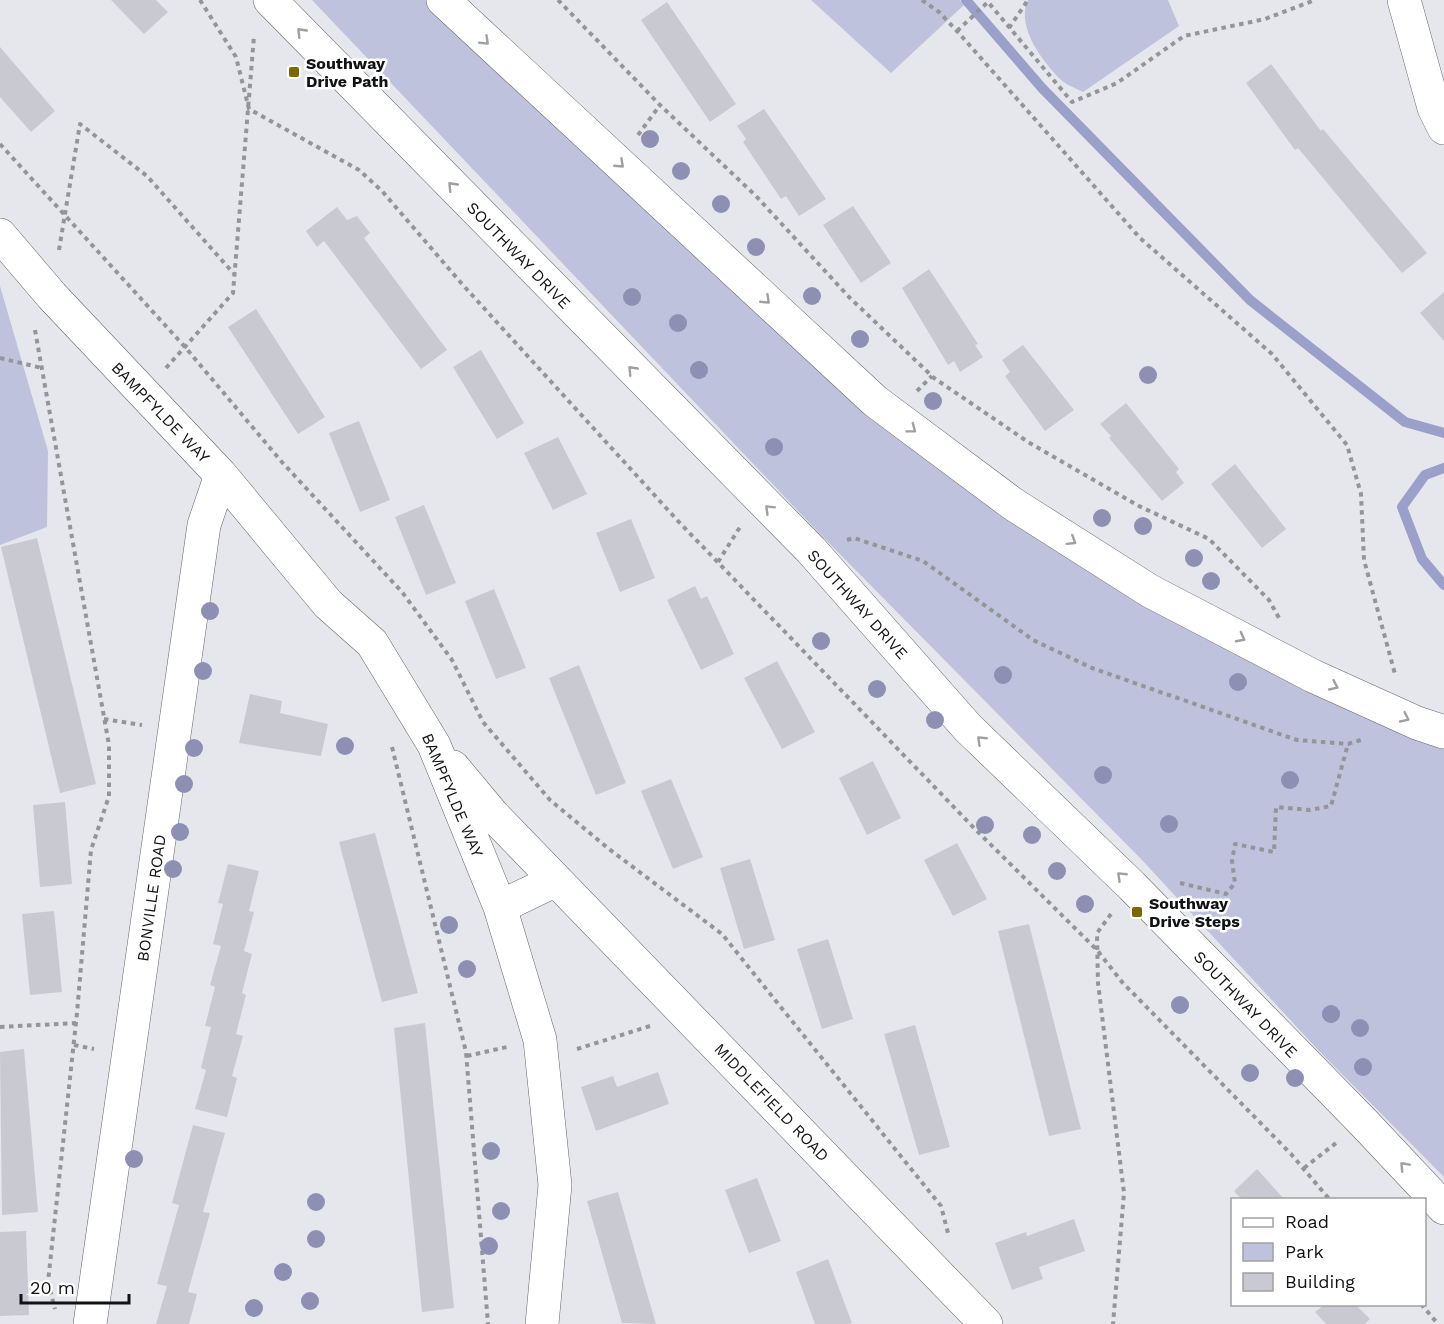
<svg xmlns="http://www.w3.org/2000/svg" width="1444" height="1324" viewBox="0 0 1444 1324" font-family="'Work Sans',sans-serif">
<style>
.green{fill:#bec2dc}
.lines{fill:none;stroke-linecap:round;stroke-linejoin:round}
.stream{stroke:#9aa0c9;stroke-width:10}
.building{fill:#c9cad1}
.minor-casing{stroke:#64656b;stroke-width:34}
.path{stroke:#949599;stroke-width:4;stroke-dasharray:4.5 4.5;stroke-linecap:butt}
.minor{stroke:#fff;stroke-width:33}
.tree{fill:#8d90b2}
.oneway{stroke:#a0a0a1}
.poi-dot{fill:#796900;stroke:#fff;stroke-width:2}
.labels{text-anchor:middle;stroke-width:5;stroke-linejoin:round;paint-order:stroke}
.poi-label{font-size:16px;font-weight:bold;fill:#111214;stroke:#fff;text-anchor:start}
.street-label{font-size:16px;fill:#111214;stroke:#fff}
</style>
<rect width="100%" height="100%" fill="#e6e7ed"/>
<path class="green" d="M312,0H439L869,407L1137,603L1356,713L1444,746V1177L1319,1051L1141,859L818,532Z
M811,0H960L964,5L891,73Z
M1028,0H1168L1179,26L1083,92C1075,88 1064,84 1058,77C1041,59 1016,26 1028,0Z
M0,286L48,451L47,527L0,545Z"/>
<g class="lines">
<path class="stream" d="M966,0L1042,88L1250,300L1405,422L1444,433
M1444,468L1425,475L1402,507L1422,559L1444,585"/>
</g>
<path class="building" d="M111,0H156L168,12L144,34Z
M667,2L736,104L710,122L641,20Z
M0,47L55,111L31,132L0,97Z
M1271,64L1321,131L1323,129L1427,253L1402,273L1298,148L1295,150L1246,83Z
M764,109L826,199L799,216L786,196L781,199L743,142L746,139L737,126Z
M853,206L891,263L861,283L823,225Z
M337,207L347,220L357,216L370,233L364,238L447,350L421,369L324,241L317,247L306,231Z
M929,269L978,344L975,345L983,357L960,372L954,361L948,365L902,288Z
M1444,292V341L1420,313Z
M256,309L325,417L298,434L228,327Z
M1023,345L1074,410L1045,431L1005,376L1010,372L1002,360Z
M481,350L524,423L497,439L453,367Z
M1126,403L1179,469L1176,472L1184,483L1162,501L1109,438L1111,436L1100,424Z
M359,421L390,500L360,512L329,433Z
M558,437L587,494L553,510L524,453Z
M1235,464L1286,529L1262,548L1211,484Z
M424,505L456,583L426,595L395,517Z
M631,519L655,578L620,592L596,533Z
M37,538L96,784L60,793L1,547Z
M695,586L701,599L707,596L734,654L701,670L667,600Z
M494,589L526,668L496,679L465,601Z
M777,661L815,732L782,749L744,678Z
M579,665L626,783L596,795L549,678Z
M250,694L282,701L280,713L328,724L321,756L239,743Z
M873,761L901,818L867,835L839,778Z
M671,779L703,857L673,869L641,791Z
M65,802L72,884L40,887L33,805Z
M375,833L418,993L382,1002L339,842Z
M957,843L987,899L953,916L924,860Z
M750,859L775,940L744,949L720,868Z
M228,864L259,871L249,911L254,912L244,951L252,954L242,993L246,995L236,1034L243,1036L232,1076L237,1078L227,1117L195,1109L206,1070L201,1068L211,1027L205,1026L215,987L210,985L221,946L213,944L223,904L218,903Z
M54,911L62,992L30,995L22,914Z
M1029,924L1081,1129L1049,1136L998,931Z
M828,939L853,1019L822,1029L797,949Z
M425,1023L454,1308L422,1312L394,1028Z
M915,1025L950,1147L919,1155L884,1034Z
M24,1049L38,1212L2,1215L0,1052Z
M658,1072L669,1104L596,1131L581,1087L613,1076L617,1087Z
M193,1125L225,1133L203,1212L210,1213L188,1292L197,1294L189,1324H156L167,1286L157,1284L179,1205L172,1203Z
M1257,1169L1285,1200H1242L1234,1191Z
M757,1178L781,1241L749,1253L725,1190Z
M618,1192L641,1273L656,1324L622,1323L587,1201Z
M1074,1219L1085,1251L1039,1267L1043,1279L1012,1290L995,1243L1026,1232L1027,1236Z
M26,1231L29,1315L0,1316V1232Z
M828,1259L852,1323L848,1324H815L796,1272Z
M1324,1305H1356L1370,1319L1365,1324H1326L1315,1312Z"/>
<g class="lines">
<defs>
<path id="minor" d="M270,0L811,550L968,728L1132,886L1364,1123L1444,1208
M443,0L875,401L1013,504L1150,591L1313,676L1417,723L1444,732
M1404,0L1434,108L1444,128
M0,235L52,296L221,475L328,604L372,643L434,745L500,907L540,1040L555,1185L542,1324
M453,767L493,815L986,1324
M500,907L556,880
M90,1324L204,525L221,475"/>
</defs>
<use href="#minor" class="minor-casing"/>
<path class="path" d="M200,0L236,57L249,109L359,170L382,191L462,284L678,521L975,829L1097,950L1122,982L1291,1154L1330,1200
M558,0L660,105L756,196L849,297L934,378L1028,442L1139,506L1209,539L1269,600L1279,618
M922,0L939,12L957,31L1140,238L1272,354L1347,445L1361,494L1364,560L1395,674
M1009,28L1028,0
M957,31L988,2L1072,102L1117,83L1184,36L1265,19L1315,0
M638,135L660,105
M0,144L185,347L281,461L402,592L452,660L483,722L550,800L609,849L722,934L941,1206L948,1233
M59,250L80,124L147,176L235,275
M35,330L109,745V796L91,850L77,1013L48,1282L55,1309
M0,358L42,368
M166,368L233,293L254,36
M917,391L932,376
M847,540L854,538L923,561L1033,640L1092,668L1297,740L1348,744L1364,739
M718,562L740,527
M104,719L142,725
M392,747L466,1052L488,1324
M1180,883L1226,894L1235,883L1232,861L1235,844L1274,852L1276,807L1310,810L1331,806L1348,744
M1111,914L1097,933L1098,983L1124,1193L1113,1324
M0,1027L76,1023
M74,1045L94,1049
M577,1049L650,1026
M467,1056L507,1047
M1304,1168L1336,1143
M1421,1304L1438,1324"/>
<use href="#minor" class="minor"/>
</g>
<g class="tree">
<circle cx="650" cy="139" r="9"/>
<circle cx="681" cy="171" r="9"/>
<circle cx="721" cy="204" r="9"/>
<circle cx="756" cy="247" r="9"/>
<circle cx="812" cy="296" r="9"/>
<circle cx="632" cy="297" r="9"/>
<circle cx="678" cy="323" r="9"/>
<circle cx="860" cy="339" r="9"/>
<circle cx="699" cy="370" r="9"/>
<circle cx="1148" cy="375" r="9"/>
<circle cx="933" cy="401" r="9"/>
<circle cx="774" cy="447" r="9"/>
<circle cx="1102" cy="518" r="9"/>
<circle cx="1143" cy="526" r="9"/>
<circle cx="1194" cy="558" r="9"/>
<circle cx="1211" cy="581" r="9"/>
<circle cx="210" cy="611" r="9"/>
<circle cx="821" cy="641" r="9"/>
<circle cx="203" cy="671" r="9"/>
<circle cx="1003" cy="675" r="9"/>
<circle cx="1238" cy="682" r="9"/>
<circle cx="877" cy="689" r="9"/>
<circle cx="935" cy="720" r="9"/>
<circle cx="345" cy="746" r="9"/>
<circle cx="194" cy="748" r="9"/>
<circle cx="1103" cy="775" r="9"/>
<circle cx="1290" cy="780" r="9"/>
<circle cx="184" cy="784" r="9"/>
<circle cx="1169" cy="824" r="9"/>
<circle cx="985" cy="825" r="9"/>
<circle cx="180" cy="832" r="9"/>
<circle cx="1032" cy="835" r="9"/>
<circle cx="173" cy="869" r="9"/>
<circle cx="1057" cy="871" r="9"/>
<circle cx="1085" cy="904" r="9"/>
<circle cx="449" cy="925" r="9"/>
<circle cx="467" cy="969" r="9"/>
<circle cx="1180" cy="1005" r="9"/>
<circle cx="1331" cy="1014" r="9"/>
<circle cx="1360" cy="1028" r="9"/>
<circle cx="1363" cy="1067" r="9"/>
<circle cx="1250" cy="1073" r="9"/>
<circle cx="1295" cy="1078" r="9"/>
<circle cx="491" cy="1151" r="9"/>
<circle cx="134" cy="1159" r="9"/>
<circle cx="316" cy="1202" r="9"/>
<circle cx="501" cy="1211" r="9"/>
<circle cx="316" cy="1239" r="9"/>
<circle cx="489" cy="1246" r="9"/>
<circle cx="283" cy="1272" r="9"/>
<circle cx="310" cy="1301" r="9"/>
<circle cx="254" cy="1308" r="9"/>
</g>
<defs><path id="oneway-chevron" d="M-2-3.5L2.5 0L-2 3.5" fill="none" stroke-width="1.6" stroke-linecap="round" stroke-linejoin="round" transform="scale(1.5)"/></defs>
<g class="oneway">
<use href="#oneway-chevron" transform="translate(301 32) rotate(-134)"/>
<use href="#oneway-chevron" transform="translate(485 41) rotate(44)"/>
<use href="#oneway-chevron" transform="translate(620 164) rotate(43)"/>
<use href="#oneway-chevron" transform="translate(452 186) rotate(-134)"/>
<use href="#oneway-chevron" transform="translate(766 300) rotate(43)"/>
<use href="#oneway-chevron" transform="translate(632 370) rotate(-134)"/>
<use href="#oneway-chevron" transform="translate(912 429) rotate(37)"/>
<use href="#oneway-chevron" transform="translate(769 509) rotate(-135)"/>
<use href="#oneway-chevron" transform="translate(1072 541) rotate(32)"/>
<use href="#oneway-chevron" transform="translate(1241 638) rotate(28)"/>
<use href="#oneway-chevron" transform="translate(1334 686) rotate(25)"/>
<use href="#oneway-chevron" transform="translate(1405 718) rotate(25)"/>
<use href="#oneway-chevron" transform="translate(981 740) rotate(-136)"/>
<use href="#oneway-chevron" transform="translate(1121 876) rotate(-136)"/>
<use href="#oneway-chevron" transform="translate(1404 1166) rotate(-133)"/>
</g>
<g class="poi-dot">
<rect x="288" y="66" width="12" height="12" rx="3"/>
<rect x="1131" y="906" width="12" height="12" rx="3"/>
</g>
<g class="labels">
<g class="poi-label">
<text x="306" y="69">Southway<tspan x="306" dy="18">Drive Path</tspan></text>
<text x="1149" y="909">Southway<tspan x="1149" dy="18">Drive Steps</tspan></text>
</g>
<g class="street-label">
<text transform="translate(519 255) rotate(46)" y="6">SOUTHWAY DRIVE</text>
<text transform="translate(161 412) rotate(46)" y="6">BAMPFYLDE WAY</text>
<text transform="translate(858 604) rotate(48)" y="6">SOUTHWAY DRIVE</text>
<text transform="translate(453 795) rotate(67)" y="6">BAMPFYLDE WAY</text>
<text transform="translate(151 898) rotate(-82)" y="6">BONVILLE ROAD</text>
<text transform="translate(1246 1004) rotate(46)" y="6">SOUTHWAY DRIVE</text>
<text transform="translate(772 1102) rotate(46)" y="6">MIDDLEFIELD ROAD</text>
</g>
</g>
<rect x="1231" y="1198" width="195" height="108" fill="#ffffff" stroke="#a0a0a1" stroke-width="1.5"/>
<rect x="1243" y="1218" width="30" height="9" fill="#ffffff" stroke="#a0a0a1" stroke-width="1.5"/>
<text x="1285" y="1228" font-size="18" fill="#111214">Road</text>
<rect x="1243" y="1243" width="30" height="18" fill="#bec2dc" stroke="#a0a0a1" stroke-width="1.5"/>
<text x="1285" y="1258" font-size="18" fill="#111214">Park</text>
<rect x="1243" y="1273" width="30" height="18" fill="#c9cad1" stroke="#a0a0a1" stroke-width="1.5"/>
<text x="1285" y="1288" font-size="18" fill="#111214">Building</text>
<path d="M21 1294v9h108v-9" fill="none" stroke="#111214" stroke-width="3"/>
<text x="30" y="1294" font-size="18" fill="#111214" stroke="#ffffff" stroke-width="4.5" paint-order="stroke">20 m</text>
</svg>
